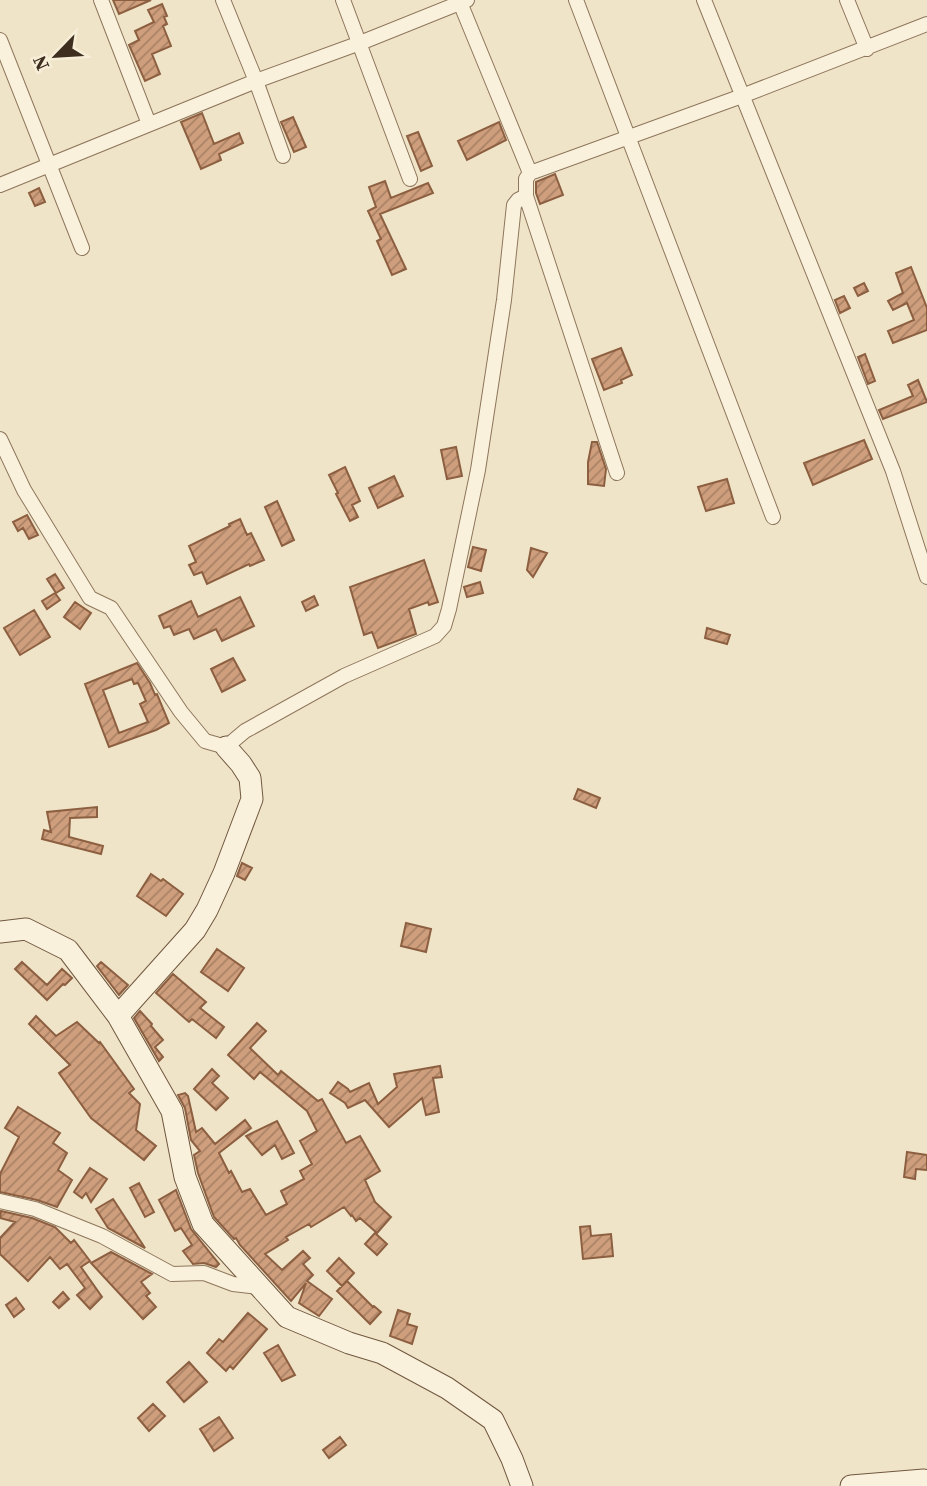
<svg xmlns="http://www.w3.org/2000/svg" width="927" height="1486" viewBox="0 0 927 1486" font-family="'Source Serif 4',serif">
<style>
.building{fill:url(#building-hatch);stroke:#8d5f41;stroke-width:2;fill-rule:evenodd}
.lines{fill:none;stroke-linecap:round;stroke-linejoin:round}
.street-casing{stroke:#8d765c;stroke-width:16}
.secondary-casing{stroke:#6f573f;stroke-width:23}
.street{stroke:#faf1dc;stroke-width:14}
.secondary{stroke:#faf1dc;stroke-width:21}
</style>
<defs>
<pattern id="building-hatch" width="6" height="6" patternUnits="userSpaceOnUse" patternTransform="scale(1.75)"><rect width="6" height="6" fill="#cf9f7d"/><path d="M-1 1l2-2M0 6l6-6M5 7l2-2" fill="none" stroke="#a98266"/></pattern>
</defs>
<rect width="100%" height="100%" fill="#f0e4c8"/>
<path class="building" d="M113,0H151L119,14Z
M162,4L167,16L164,17L167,24L163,26L171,46L152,54L160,74L145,81L129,45L139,40L135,31L154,22L148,10Z
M202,113L214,144L239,133L243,143L219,154L221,160L201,169L181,122Z
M293,117L306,147L294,152L281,122Z
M499,122L506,140L467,160L458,141Z
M418,132L432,166L421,171L407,136Z
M555,174L563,195L540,204L536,193V182Z
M385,181L391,198L428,183L433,193L380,214L406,269L392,275L377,241L381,239L368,211L376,207L369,187Z
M39,188L45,202L35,206L29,193Z
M911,267L927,308V330L893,343L888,331L914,320L907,303L893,310L888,301L903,293L896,273Z
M864,283L868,291L858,296L854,288Z
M844,296L850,308L840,313L835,300Z
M621,348L632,375L621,380L622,383L604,390L592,359Z
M865,354L875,381L868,384L858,357Z
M918,380L927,402L883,419L879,410L913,396L908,385Z
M864,440L872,459L813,485L804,463Z
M592,442H597L606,469L604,486L588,484V462Z
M456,447L462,476L447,479L441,450Z
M345,467L360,501L352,505L358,517L350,521L336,494L338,493L329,475Z
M394,476L403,496L378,508L369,488Z
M727,479L734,503L706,511L698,487Z
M277,501L294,540L282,546L265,507Z
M27,515L38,535L29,539L23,528L18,531L13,522Z
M240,519L247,535L251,533L264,560L250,566L249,564L207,584L202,572L194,575L189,565L196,562L189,546L230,526L229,524Z
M473,547L486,550L481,571L468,567Z
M531,548L547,553L533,577L527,570Z
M424,560L438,602L429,605L428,602L409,609L416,634L378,648L372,632L364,635L350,587Z
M55,574L64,588L56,593L47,579Z
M480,582L483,593L467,597L464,587Z
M55,593L60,600L47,609L42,601Z
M314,596L318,605L306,611L302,602Z
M240,597L254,626L222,641L216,629L194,639L189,629L174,635L170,626L164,628L159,616L191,601L198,617Z
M75,602L91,613L80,629L64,617Z
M34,610L50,637L20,655L4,628Z
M707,628L730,635L727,644L705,638Z
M233,658L245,680L222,692L211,669Z
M137,663L150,683L155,695L157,694L169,723L156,730L109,747L85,684ZM132,679L134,684L138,683L146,701L140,704L148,722L119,733L103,690Z
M578,789L600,798L596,808L574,799Z
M97,807V817L70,818L69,837L103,846L101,854L42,839L44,830L51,832L47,812Z
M242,863L252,868L245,880L237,876Z
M151,874L161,881L163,879L183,894L166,916L137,896Z
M406,923L431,929L426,952L401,946Z
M217,949L244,968L228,991L201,972Z
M22,962L47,985L62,969L72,978L65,985L63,984L47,1000L15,969Z
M101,962L128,985L119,995L97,966Z
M173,974L206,1002L200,1008L224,1027L216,1038L192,1019L189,1022L156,993Z
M140,1011L152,1024L151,1026L163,1040L155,1047L163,1057L159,1061L134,1018Z
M36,1016L56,1036L77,1022L99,1043L100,1042L134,1089L129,1093L140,1104L136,1130L156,1146L144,1160L91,1118L59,1073L70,1065L29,1024Z
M257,1023L266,1031L250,1048L278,1075L281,1071L318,1101L322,1099L346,1143L360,1136L380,1171L365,1180L375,1202L391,1217L377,1233L360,1218L356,1221L352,1215L351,1216L344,1207L311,1227L309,1224L286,1237L288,1240L265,1254L282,1270L303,1251L310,1258L303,1264L313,1275L307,1281L332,1299L319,1316L299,1303L306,1283L291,1301L240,1245L236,1238L234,1239L214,1217L198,1173L194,1155L200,1151L191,1140L185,1108L178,1095L185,1093L188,1096L196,1132L202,1128L215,1144L245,1120L251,1128L219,1153L229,1173L231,1171L242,1192L250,1189L266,1215L287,1204L281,1191L304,1179L300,1171L312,1164L300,1141L317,1131L307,1111L260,1072L254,1079L228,1055Z
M440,1066L442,1077L433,1078L439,1112L426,1115L422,1098L389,1127L365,1100L348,1108L345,1103L330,1093L338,1082L348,1089L350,1092L369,1083L378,1104L397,1087L394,1074Z
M212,1069L219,1076L212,1083L228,1098L216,1110L194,1089Z
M18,1107L60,1133L53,1143L67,1153L58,1170L72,1180L57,1207L37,1200L0,1192V1174L19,1137L5,1128Z
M277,1121L294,1153L282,1159L275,1145L262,1155L246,1136Z
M907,1152L927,1155V1170L916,1169L915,1179L904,1177Z
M90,1168L107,1179L91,1202L86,1193L82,1198L74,1192Z
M139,1183L154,1212L145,1217L130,1188Z
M176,1190L191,1229L219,1264L216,1267L204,1263L193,1264L183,1251L192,1245L181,1228L175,1231L159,1200Z
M113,1199L145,1248L108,1228L96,1209Z
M1,1211L32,1218L55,1227L71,1243L74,1240L90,1261L81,1267L102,1297L90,1309L77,1295L85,1288L67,1264L60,1269L50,1257L28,1281L0,1254V1238L15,1222L0,1218Z
M590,1226L591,1236L611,1234L613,1256L583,1259L580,1227Z
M375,1233L387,1244L377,1255L365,1244Z
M111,1252L152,1274L141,1282L150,1293L146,1296L156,1307L143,1319L91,1263Z
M339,1258L354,1273L342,1286L327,1271Z
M347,1281L373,1307L374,1306L381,1312L370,1324L337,1291Z
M63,1292L69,1299L59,1308L53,1302Z
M16,1298L24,1309L14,1317L6,1305Z
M398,1310L410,1314L407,1324L417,1327L412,1344L390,1336Z
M248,1313L267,1329L233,1369L230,1366L226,1371L207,1353L219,1339L223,1342Z
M278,1345L295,1375L282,1381L264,1353Z
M189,1362L207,1382L184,1402L167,1382Z
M153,1404L165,1416L149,1431L138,1418Z
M219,1417L233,1438L214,1451L200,1429Z
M340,1437L346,1445L329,1458L323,1450Z"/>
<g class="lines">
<defs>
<path id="street" d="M101,0L149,124
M223,0L256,81L283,156
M343,0L410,179
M459,0L530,173L526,179V196L617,473
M576,0L773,517
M704,0L893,471L927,577
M847,0L867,49
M0,40L82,248
M530,173L742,96L927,24
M0,185L256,81L360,43L467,0
M0,439L24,490L90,598L111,608L181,712L205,741L226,747L245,731L344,676L435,636L444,626L449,609L478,470L504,300L514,205L518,200L526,196
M0,1201L35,1209L102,1236L172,1274L204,1273L233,1284L259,1287"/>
<path id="secondary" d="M226,747L241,764L250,778L252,799L224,873L207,910L195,930L118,1016L172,1111L185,1177L203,1224L287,1317L349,1343L382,1353L447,1388L493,1420L512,1459L522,1486
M0,932L26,929L68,950L118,1016
M851,1486L924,1480L927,1482"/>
</defs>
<use href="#street" class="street-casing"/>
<use href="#secondary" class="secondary-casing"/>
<use href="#street" class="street"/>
<use href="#secondary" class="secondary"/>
</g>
<g transform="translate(56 56) rotate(245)" stroke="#f7eed8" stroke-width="5" paint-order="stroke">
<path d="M0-5L12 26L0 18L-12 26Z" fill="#3d2e20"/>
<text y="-10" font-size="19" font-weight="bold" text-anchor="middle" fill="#3d2e20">N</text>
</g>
</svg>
